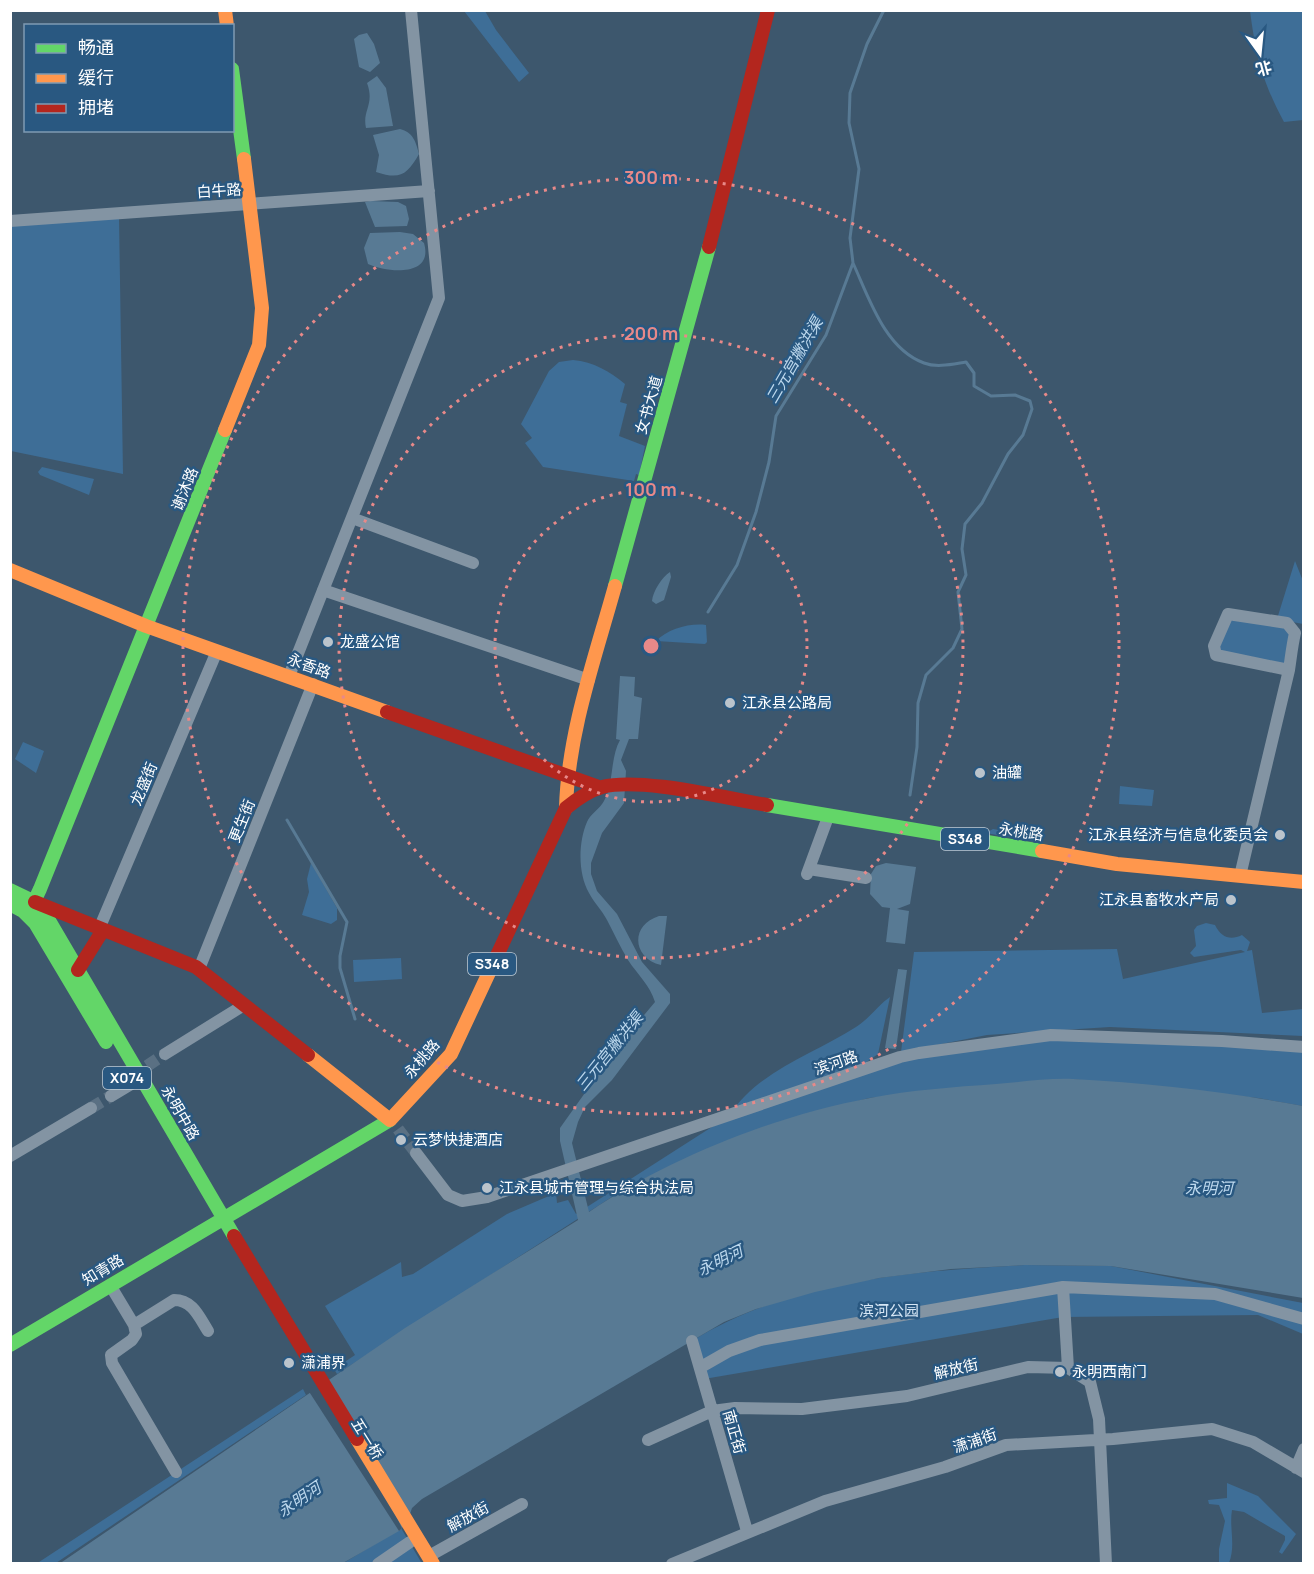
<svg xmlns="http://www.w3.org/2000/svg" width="1314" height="1574" viewBox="0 0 1314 1574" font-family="Manrope,'Noto Sans SC',sans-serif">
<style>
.green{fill:#3e6e97}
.water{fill:#587a94}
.pier{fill:#3d576d}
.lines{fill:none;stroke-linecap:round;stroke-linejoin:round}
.stream{stroke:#587a94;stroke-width:3}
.street-tunnel{stroke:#5a7083;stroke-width:12;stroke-dasharray:12 6;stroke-linecap:butt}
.street{stroke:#8394a3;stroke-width:12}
.fast{stroke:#63d668;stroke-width:14}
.slow{stroke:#ff974d;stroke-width:14}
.jam{stroke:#b3261e;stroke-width:14}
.ring{fill:none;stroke:#e88989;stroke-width:3;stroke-dasharray:3 6}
.poi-dot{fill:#bbc4cc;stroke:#295881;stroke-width:2}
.labels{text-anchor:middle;stroke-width:5;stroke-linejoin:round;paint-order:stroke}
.shield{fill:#295881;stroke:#bfcdd9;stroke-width:1.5}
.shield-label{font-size:14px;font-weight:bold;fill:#fff}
.street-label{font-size:15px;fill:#fff;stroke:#295881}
.poi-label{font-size:15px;fill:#fff;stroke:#295881;text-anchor:start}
.park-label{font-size:15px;fill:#d5e6f5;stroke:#295881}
.water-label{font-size:16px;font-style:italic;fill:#bdd8ed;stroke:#295881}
.centre{fill:#e88989;stroke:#295881;stroke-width:3}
.ring-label{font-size:18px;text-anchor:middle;font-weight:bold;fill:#e88989;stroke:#295881;stroke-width:5;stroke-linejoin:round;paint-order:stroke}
</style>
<rect width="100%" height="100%" fill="#3d576d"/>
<path class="green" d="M464,11H485L496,30L529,73L519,82Z
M1250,11H1303V120L1284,122C1262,81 1256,56 1250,11Z
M119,216L123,474L11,451L10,217Z
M573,360C594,362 609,371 625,384L620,402L627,404L619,436L645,446L639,475L636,474L634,481L543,467L525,443L532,438L521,424L549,371L559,362Z
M42,467L94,479L89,495L40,475L38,472Z
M1295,561L1303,581V624L1277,619Z
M1224,619L1291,626L1290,667L1216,655Z
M706,625L707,642L705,644L656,641C668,629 689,623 706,625Z
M23,742L44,751L36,773L15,759Z
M1120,786L1154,790L1152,806L1119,804Z
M993,829L1037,837L1041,843L986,833Z
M311,863L337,908V920L331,924L302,915L309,892L307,879Z
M1206,923L1215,925C1221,937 1230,941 1242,935L1250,942L1247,951L1252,950L1262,1013L1303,1009V1036L1110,1027L987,1035L901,1052L914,952L1117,949L1123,979L1245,952L1241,950L1194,957L1190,953L1196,946L1194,930L1197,926Z
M401,958L402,979L354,982L353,960Z
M890,997L878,1054L851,1073L900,1057L1051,1036L1303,1047V1106L1258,1098L1071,1079L869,1098L812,1113L757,1130L632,1184L337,1374L334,1369L355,1355L325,1306L401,1262L402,1277L413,1274L507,1214L556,1193L557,1203L568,1200L576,1214L729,1116C757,1071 814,1054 856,1027C869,1019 877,1006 890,997Z
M1025,1265L1111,1266L1303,1303V1334L1258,1315L1063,1317L704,1379L692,1341C790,1280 913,1271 1025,1265Z
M303,1389L306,1395L56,1563L36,1564Z
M1227,1483L1258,1496L1296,1534L1282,1554L1279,1552L1285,1540V1536L1244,1512L1232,1510C1229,1528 1236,1545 1229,1563H1219V1549L1225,1521L1219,1505L1209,1504L1208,1500L1227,1498Z
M401,1528L421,1562L418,1564H342Z"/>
<path class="water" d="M367,33L374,44L380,63L370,72L359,67L354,39L359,35Z
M377,76L386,88L393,126L366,128C362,110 375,105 367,83Z
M400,129C413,132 416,142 419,154C407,175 400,180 376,172L379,155L373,135Z
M370,201L398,202L406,206L409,219L407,226L375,227L365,202Z
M400,232L413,234L424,243C434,277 388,273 368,264L364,248L370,233Z
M670,572L671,577L664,600L656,604L652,601C653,591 662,577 670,572Z
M620,676L635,677L634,696L642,698L638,739H629L621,760L626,771L624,803L602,833L591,863V874L597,891L617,914L642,962L670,994V1003L612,1080L585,1107L578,1122L572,1143L589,1212C669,1158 774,1116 870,1098C911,1090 954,1087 996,1084C1021,1082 1048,1078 1073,1079C1150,1083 1228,1092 1303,1106V1298L1111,1266L1025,1265L951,1269L879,1278L815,1292L756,1309L724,1322L422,1499L412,1508L407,1523L399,1531L343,1563L59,1564L405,1328L578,1220L560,1141V1128L587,1090L585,1087L593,1076L655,1002C650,985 637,974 628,960C620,947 614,933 607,920C602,910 594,903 589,893C578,874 578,843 587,822C590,814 600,809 604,801C614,783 610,758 620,740L616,739Z
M886,863L916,867L910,904L897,909L909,911L905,944L886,942L890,908L882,907L870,894L871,874L876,866Z
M659,916H667L661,965C632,958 630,925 659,916Z
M898,969L907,970L896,1049L885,1048Z"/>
<path class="pier" d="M327,1377L402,1528L399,1531L308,1390Z"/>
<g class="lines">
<path class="stream" d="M853,263C869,298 885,349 924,363C937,368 953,364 966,362L974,373V386L991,396L1015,395L1030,401L1032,409L1023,435L1008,454L982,503L965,524L962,549L966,575L958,592L962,629L953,648L926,675L918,703L917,747L910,795
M708,612L737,565L756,512L769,462L776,416L826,335L853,263L850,238L859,169L849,123L850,93L867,44L884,10
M287,820L347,922L340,956V968L355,1019"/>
<path class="street-tunnel" d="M147,1066L165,1054
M91,1108L111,1096
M398,1129L416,1153"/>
<path class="street" d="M10,221L429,191
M352,518L473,563
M323,590L589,680
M289,676L439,298L411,10
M809,869L866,878
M807,874L828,817
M1240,876C1256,807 1273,738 1289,670C1291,657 1292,646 1295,633L1287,623L1228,614L1214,646L1216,655L1289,670
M99,929L217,651
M199,969L313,684
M165,1054L244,1005
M111,1096L131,1084
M416,1153L448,1195L462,1201L487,1197L900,1057L919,1053L1051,1035L1222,1041L1304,1047
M10,1156L91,1108
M110,1285L134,1325L136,1334L132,1340L111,1355L112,1363L176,1472
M1063,1287L1068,1368
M134,1325L174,1300C193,1300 199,1317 208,1331
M692,1341L747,1531
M701,1367L729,1351L760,1340L1063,1287L1215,1294L1304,1319
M648,1440L712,1411L735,1408L802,1409L907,1396L1028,1367L1068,1368L1090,1382L1099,1419L1106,1564
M1296,1468L1304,1449
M429,1556L522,1504
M378,1564L410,1542
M672,1564L825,1501L945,1467L1006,1445L1113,1439L1212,1429L1253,1442L1304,1472"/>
<path class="fast" d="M232,69L244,159
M615,586L709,247
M767,805L1042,851
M10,890L35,902L47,917L234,1236
M10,904L23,911L35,923L106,1042
M27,909L31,908L40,889L225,430
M10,1345L390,1120"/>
<path class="slow" d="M225,10L227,26
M225,430L259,345L262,308L244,159
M10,570L146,626L387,712
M566,808C568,733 595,658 615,586
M1042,851L1117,864L1304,882
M308,1055L390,1120L451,1054L493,964
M357,1439L433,1564"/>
<path class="jam" d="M709,247L768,10
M387,712L599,787
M35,902L196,967L308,1055
M493,964L566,808C577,799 588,791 602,787C641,777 724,798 767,805
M78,970L103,930
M234,1236L357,1439"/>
</g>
<g class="ring">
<circle cx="651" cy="646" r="156"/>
<circle cx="651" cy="646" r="312"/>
<circle cx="651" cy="646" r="468"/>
</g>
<g class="poi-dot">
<circle cx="328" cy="642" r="6"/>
<circle cx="730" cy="703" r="6"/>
<circle cx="980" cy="773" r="6"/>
<circle cx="1280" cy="835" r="6"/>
<circle cx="1231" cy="900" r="6"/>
<circle cx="401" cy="1140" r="6"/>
<circle cx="487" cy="1188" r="6"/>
<circle cx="289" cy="1363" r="6"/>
<circle cx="1060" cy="1372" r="6"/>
</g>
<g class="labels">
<g class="shield">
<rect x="941" y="828" width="48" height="22" rx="4.5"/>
<rect x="468" y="953" width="48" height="22" rx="4.5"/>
<rect x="103" y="1067" width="48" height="22" rx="4.5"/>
</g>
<g class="shield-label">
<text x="965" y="844">S348</text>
<text x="492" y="969">S348</text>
<text x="127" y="1083">X074</text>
</g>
<g class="street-label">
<text transform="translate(219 191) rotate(-4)" y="5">白牛路</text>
<text transform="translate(649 405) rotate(-74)" y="5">女书大道</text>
<text transform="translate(185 489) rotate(-68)" y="5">谢沐路</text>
<text transform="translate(309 666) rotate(20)" y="5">永香路</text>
<text transform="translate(144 784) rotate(-67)" y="5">龙盛街</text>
<text transform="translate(242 821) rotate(-68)" y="5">更生街</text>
<text transform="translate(1021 832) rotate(9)" y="5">永桃路</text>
<text transform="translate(422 1059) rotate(-50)" y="5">永桃路</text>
<text transform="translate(836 1063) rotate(-19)" y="5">滨河路</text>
<text transform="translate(180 1113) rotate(60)" y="5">永明中路</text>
<text transform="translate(103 1270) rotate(-31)" y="5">知青路</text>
<text transform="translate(956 1369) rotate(-13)" y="5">解放街</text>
<text transform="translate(734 1432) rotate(74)" y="5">南正街</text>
<text transform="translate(367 1439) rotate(58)" y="5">五一桥</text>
<text transform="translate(975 1441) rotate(-19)" y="5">潇浦街</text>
<text transform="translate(468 1517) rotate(-29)" y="5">解放街</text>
</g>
<g class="poi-label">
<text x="340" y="647">龙盛公馆</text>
<text x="742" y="708">江永县公路局</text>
<text x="992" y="778">油罐</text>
<text x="1268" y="840" text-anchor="end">江永县经济与信息化委员会</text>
<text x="1219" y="905" text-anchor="end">江永县畜牧水产局</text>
<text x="413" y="1145">云梦快捷酒店</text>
<text x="499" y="1193">江永县城市管理与综合执法局</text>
<text x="301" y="1368">潇浦界</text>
<text x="1072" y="1377">永明西南门</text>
</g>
<g class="park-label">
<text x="889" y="1316">滨河公园</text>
</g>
<g class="water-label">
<text transform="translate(794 360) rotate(-60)" y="6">三元宫撇洪渠</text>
<text transform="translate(609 1051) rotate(-51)" y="6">三元宫撇洪渠</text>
<text x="1209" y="1194">永明河</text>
<text transform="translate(720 1260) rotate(-26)" y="6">永明河</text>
<text transform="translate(299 1499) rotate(-34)" y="6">永明河</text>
</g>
</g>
<circle cx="651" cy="646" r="9" class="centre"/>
<g class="ring-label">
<text x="651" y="184">300 m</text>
<text x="651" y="340">200 m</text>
<text x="651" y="496">100 m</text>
</g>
<rect width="1314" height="1574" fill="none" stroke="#ffffff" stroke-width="24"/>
<rect x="24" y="24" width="210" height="108" fill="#295881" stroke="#7f9bb3" stroke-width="1.5"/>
<rect x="36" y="44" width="30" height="9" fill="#63d668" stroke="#7f9bb3" stroke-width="1.5"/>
<text x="78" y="54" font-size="18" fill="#ffffff">畅通</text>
<rect x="36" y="74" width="30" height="9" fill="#ff974d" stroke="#7f9bb3" stroke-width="1.5"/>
<text x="78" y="84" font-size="18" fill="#ffffff">缓行</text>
<rect x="36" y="104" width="30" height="9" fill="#b3261e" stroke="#7f9bb3" stroke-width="1.5"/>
<text x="78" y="114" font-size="18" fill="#ffffff">拥堵</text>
<g transform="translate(1260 54) rotate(165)" stroke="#295881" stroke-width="4.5" paint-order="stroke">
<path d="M0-4.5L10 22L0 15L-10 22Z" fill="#ffffff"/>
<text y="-9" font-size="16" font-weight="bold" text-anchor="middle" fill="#ffffff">北</text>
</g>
</svg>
